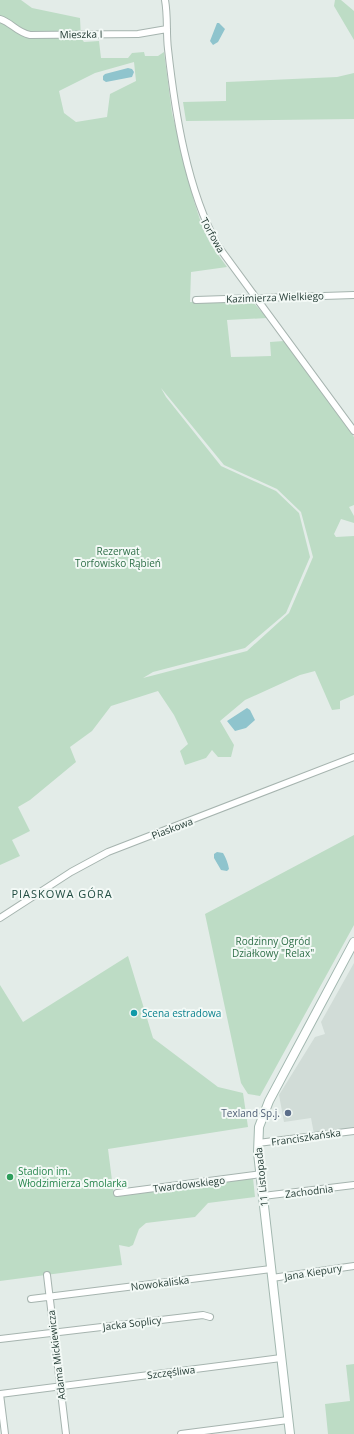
<svg xmlns="http://www.w3.org/2000/svg" width="354" height="1434" viewBox="0 0 354 1434" font-family="'Open Sans',sans-serif">
<style>
.built{fill:#d1dcd7}
.green{fill:#bddcc5;fill-rule:evenodd}
.water{fill:#8fc4cd}
.lines{fill:none;stroke-linecap:round;stroke-linejoin:round}
.street-casing{stroke:#a6b4af;stroke-width:8}
.secondary-casing{stroke:#a2b7af;stroke-width:10}
.street{stroke:#fff;stroke-width:6}
.secondary{stroke:#fff;stroke-width:8}
.culture-dot{fill:#0f9aa8;stroke:#f3f9f6;stroke-width:1.5}
.service-dot{fill:#5c6f8a;stroke:#f3f9f6;stroke-width:1.5}
.leisure-dot{fill:#2e9e5b;stroke:#f3f9f6;stroke-width:1.5}
.labels{text-anchor:middle;stroke-width:4;stroke-linejoin:round;paint-order:stroke}
.street-label{font-size:10px;fill:#243c35;stroke:#f3f9f6}
.park-label{font-size:10px;fill:#307049;stroke:#f3f9f6}
.culture-label{font-size:10px;fill:#0d838f;stroke:#f3f9f6;text-anchor:start}
.service-label{font-size:10px;fill:#4e5e75;stroke:#f3f9f6;text-anchor:end}
.leisure-label{font-size:10px;fill:#27864d;stroke:#f3f9f6;text-anchor:start}
.neighbourhood-label{font-size:11px;letter-spacing:1px;fill:#214d42;stroke:#f3f9f6}
</style>
<rect width="100%" height="100%" fill="#e3ece8"/>
<path class="built" d="M354,963V1128L314,1134L311,1118L284,1122L279,1095L315,1037L325,1034L321,1022Z"/>
<path class="green" d="M0,0H21L32,8L80,18L81,38L84,42L99,41L101,58H128L132,53L144,52L145,56H158L164,52L172,113L194,201L203,229L211,245L227,267L191,272L190,302L252,301L267,318L227,320L231,357L271,356L270,342L284,341L354,437V505L349,507L354,516V523L341,519L334,534L336,537L354,536V695L340,701V709L332,710L315,671L300,675L245,700L220,721L234,745L231,757H218L212,750L206,758L185,765L180,751L188,744L174,715L158,691L111,706L92,731L70,747L76,762L30,800L18,807L30,831L12,840L20,856L0,865ZM134,62L136,81L110,94L107,117L76,122L64,113L59,91L95,73ZM161,388L224,465L277,489L301,512L313,557L289,613L247,651L143,678L153,672L245,648L286,613L310,557L299,513L276,491L221,466L166,397Z
M335,0H341L354,11V40L334,6Z
M354,73V119L186,121L183,102L226,101V82L337,77Z
M354,835V925L260,1096L248,1094L241,1083L205,914Z
M128,956L153,1038L218,1087L243,1093L248,1127L108,1149L114,1196L253,1178L255,1197L208,1203L195,1217L146,1223L139,1229L133,1245L129,1247L119,1245L122,1265L0,1281V985L23,1022Z
M354,1364V1434H328L325,1404L350,1401L346,1365Z"/>
<path class="water" d="M217,23H219L225,29L218,42L213,45L210,41Z
M128,68L132,69L134,72L132,77L106,82L103,80V76L105,74Z
M247,708L250,710L255,720L246,728L235,731L227,721Z
M217,852L223,853C226,858 228,863 229,869L227,871L221,870L214,858V854Z"/>
<g class="lines">
<defs>
<path id="street" d="M165,0C168,16 166,33 168,49C175,113 187,190 218,246L354,431
M0,19C11,22 16,32 30,35L138,34L167,29
M196,300L354,295
M0,918L71,872L108,852L354,757
M258,1143L354,1131
M117,1193L261,1174
M263,1196L354,1185
M47,1275L66,1434
M272,1278L354,1266
M31,1299L271,1269
M0,1339L203,1315L210,1317
M0,1394L281,1358
M0,1394L5,1434
M181,1434L288,1420"/>
<path id="secondary" d="M290,1434L258,1153L259,1127L269,1101L354,942"/>
</defs>
<use href="#street" class="street-casing"/>
<use href="#secondary" class="secondary-casing"/>
<use href="#street" class="street"/>
<use href="#secondary" class="secondary"/>
</g>
<circle class="culture-dot" cx="134" cy="1013" r="4"/>
<circle class="service-dot" cx="288" cy="1113" r="4"/>
<circle class="leisure-dot" cx="10" cy="1177" r="4"/>
<g class="labels">
<g class="street-label">
<text transform="translate(81 34) rotate(-1)" y="4">Mieszka I</text>
<text transform="translate(213 235) rotate(61)" y="4">Torfowa</text>
<text transform="translate(275 297) rotate(-2)" y="4">Kazimierza Wielkiego</text>
<text transform="translate(172 828) rotate(-21)" y="4">Piaskowa</text>
<text transform="translate(306 1137) rotate(-8)" y="4">Franciszkańska</text>
<text transform="translate(261 1177) rotate(-96)" y="4">11 Listopada</text>
<text transform="translate(189 1184) rotate(-7)" y="4">Twardowskiego</text>
<text transform="translate(309 1191) rotate(-7)" y="4">Zachodnia</text>
<text transform="translate(313 1272) rotate(-9)" y="4">Jana Kiepury</text>
<text transform="translate(160 1283) rotate(-7)" y="4">Nowokaliska</text>
<text transform="translate(132 1323) rotate(-7)" y="4">Jacka Soplicy</text>
<text transform="translate(56 1355) rotate(-97)" y="4">Adama Mickiewicza</text>
<text transform="translate(171 1372) rotate(-7)" y="4">Szczęśliwa</text>
</g>
<g class="park-label">
<text x="118" y="555">Rezerwat<tspan x="118" dy="12">Torfowisko Rąbień</tspan></text>
<text x="273" y="945">Rodzinny Ogród<tspan x="273" dy="12">Działkowy "Relax"</tspan></text>
</g>
<g class="culture-label">
<text x="142" y="1017">Scena estradowa</text>
</g>
<g class="service-label">
<text x="280" y="1117">Texland Sp.j.</text>
</g>
<g class="leisure-label">
<text x="18" y="1175">Stadion im.<tspan x="18" dy="12">Włodzimierza Smolarka</tspan></text>
</g>
<g class="neighbourhood-label">
<text x="62" y="898">PIASKOWA GÓRA</text>
</g>
</g>
</svg>
